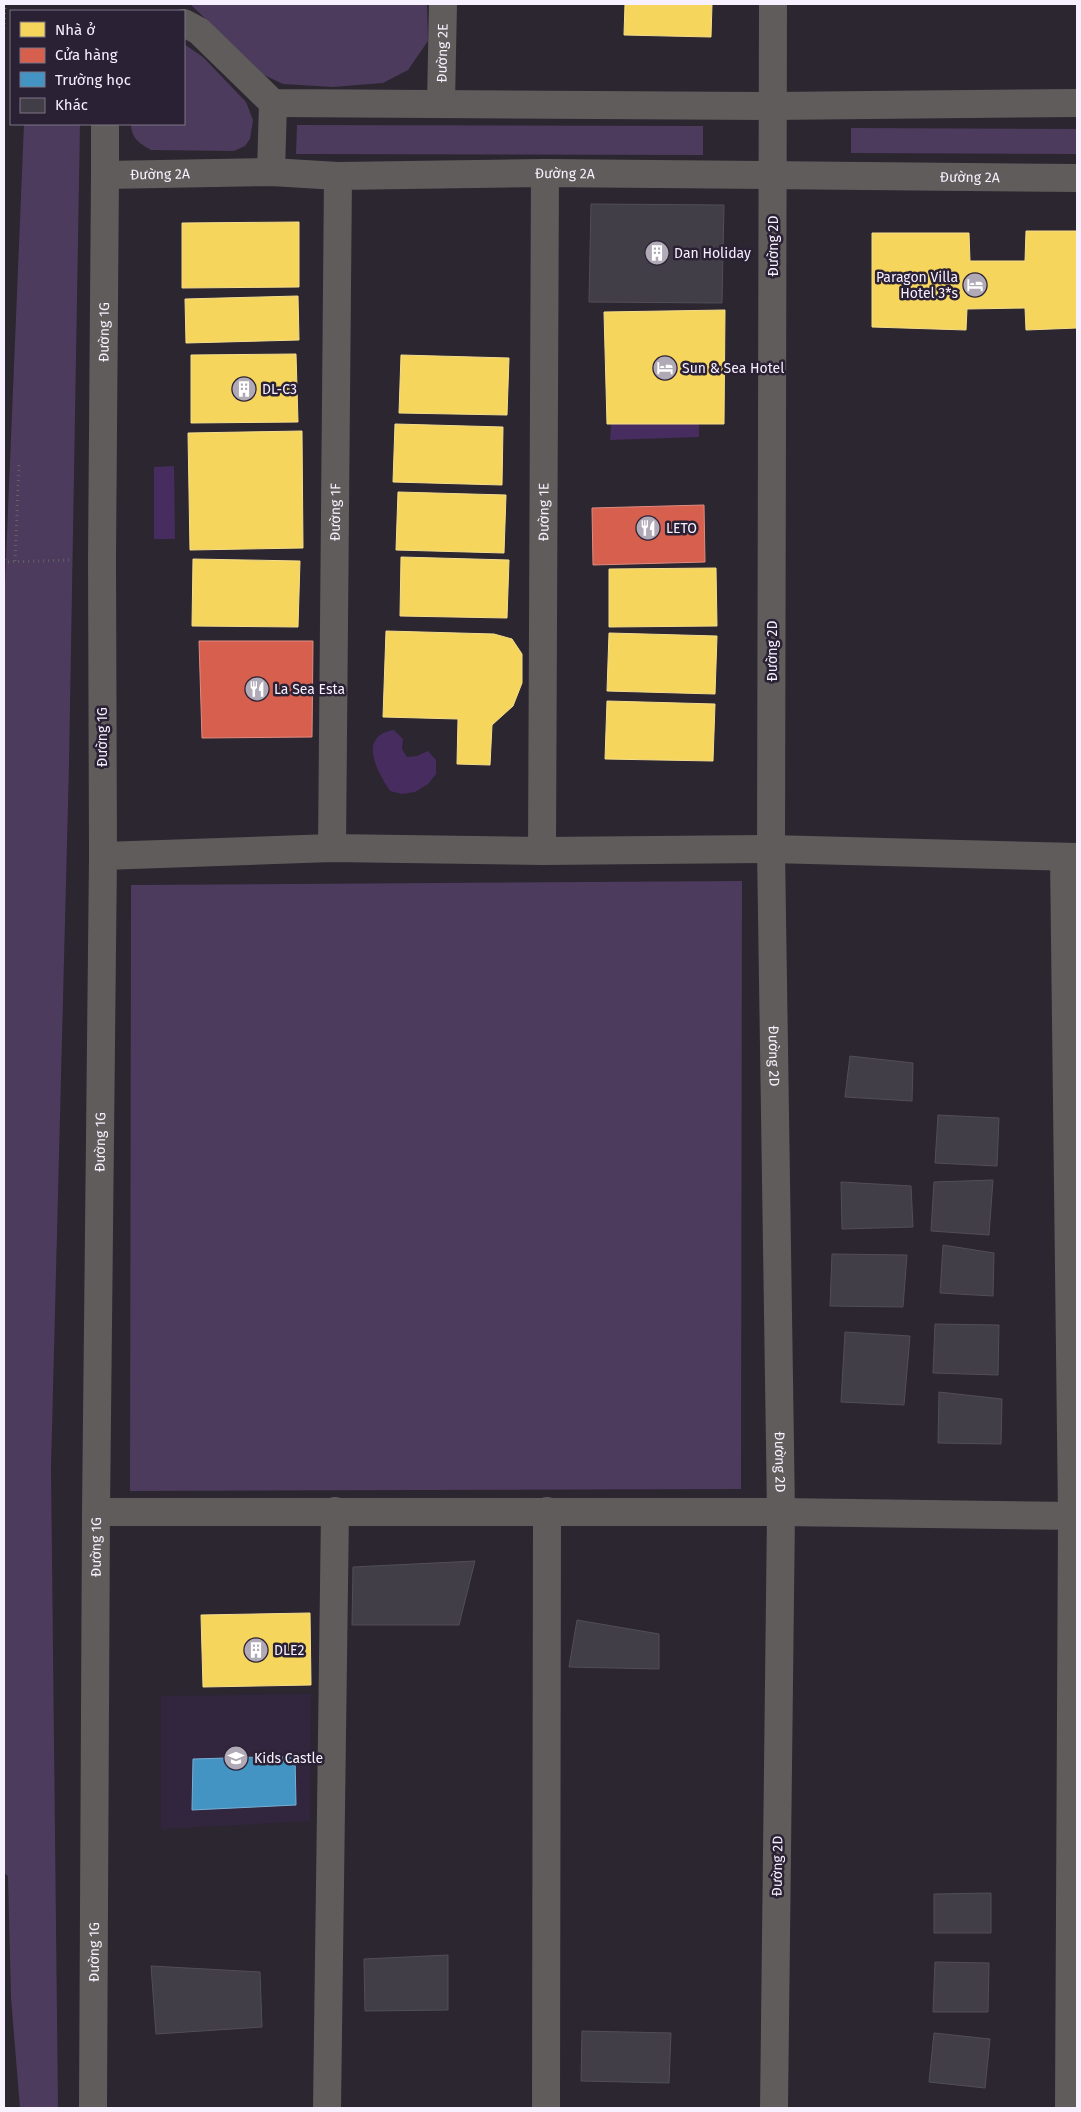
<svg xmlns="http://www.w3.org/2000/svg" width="1081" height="2112" viewBox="0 0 1081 2112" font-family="'Fira Sans',sans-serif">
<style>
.built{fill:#32263e}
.green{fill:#4c3b5d}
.water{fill:#472d5f}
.homes{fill:#f6d55c;stroke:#f6dd8d}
.shops{fill:#d6604d;stroke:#e08b82}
.schools{fill:#4393c3;stroke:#79afd5}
.building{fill:#423e48;stroke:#524e57}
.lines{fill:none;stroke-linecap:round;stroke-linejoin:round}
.path{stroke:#646264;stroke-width:3;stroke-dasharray:1 4;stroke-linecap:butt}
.street{stroke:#605c5b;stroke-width:28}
.labels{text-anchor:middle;stroke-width:5;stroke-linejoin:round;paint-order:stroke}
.street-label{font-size:14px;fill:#f7f0fe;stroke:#2b2135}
.poi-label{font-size:14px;fill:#f7f0fe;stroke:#2b2135;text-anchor:start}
</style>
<rect width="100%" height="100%" fill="#2b2630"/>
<path class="built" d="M311,1694L310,1821L161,1829V1696Z"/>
<path class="green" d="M190,4H427L428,41L408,70L383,83L333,87L283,84L264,75Z
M184,44L203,57L246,102L253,120L250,139L245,146L234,151L151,150C139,143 131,138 131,124H184Z
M24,124H80L69,765L51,1468L58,2108H20L11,1998L8,1876L4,1873V607Z
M297,125L703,126V155L296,154Z
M851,128L1077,129V154L851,153Z
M742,881L741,1489L130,1491L131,885Z"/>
<path class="water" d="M611,424H699V437L610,440Z
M174,466L175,539H154V467Z
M394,730L403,739L402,749L407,757L417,756L428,751L436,760V774L428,784L415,792L402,794L390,791C377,771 357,736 394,730Z"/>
<path class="homes" d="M625,4H712L711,37L624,35Z
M299,222V287L182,288V223Z
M1026,231H1077V328L1026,330L1025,308L967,309L966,330L872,327V233H969L970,261H1025Z
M298,296L299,340L186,343L185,299Z
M725,310L724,424H607L604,312Z
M296,354L298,422L191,423V355Z
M401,355L509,358L507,415L399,413Z
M395,424L503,427L502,485L393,482Z
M302,431L303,548L190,550L188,433Z
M398,492L506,495L504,553L396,550Z
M401,557L509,560L507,618L400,616Z
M193,559L300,561L298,627L192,626Z
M716,568L717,626L609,627V569Z
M386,631L494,634L512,639L522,654V683L513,706L492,725L490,765L457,764L458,719L383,717Z
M609,633L717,636L715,694L607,691Z
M607,701L715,704L713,761L605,759Z
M310,1613L311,1685L203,1687L201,1615Z"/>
<path class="shops" d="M704,505L705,562L593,565L592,508Z
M199,641H313L312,737L202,738Z"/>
<path class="schools" d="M295,1756L296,1805L192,1810L193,1759Z"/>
<path class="building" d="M591,204L724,205L722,303L589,302Z
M850,1056L913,1063L912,1101L845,1097Z
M938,1115L999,1118L997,1166L935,1163Z
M993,1180L989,1235L931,1231L934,1182Z
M841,1182L911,1186L913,1227L842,1229Z
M943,1245L994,1253L993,1296L940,1293Z
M832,1254L907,1255L903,1307L830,1306Z
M935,1324L999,1325L998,1375L933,1373Z
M845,1332L910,1336L904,1405L841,1402Z
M939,1392L1002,1399L1001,1444L938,1443Z
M475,1561L459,1625H352L353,1567Z
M577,1620L659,1634V1669L569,1667Z
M991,1893V1933H934V1894Z
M448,1955V2010L365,2011L364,1959Z
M935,1962L989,1963L988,2012H933Z
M151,1966L260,1972L262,2027L156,2034Z
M582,2031L671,2033L669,2083L581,2081Z
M934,2033L990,2039L985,2088L929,2082Z"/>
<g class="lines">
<path class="path" d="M4,29L5,4
M4,560L6,562L69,560
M15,561L19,465"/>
<g class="street">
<path id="s1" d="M773,4L771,849L781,1512L774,2108"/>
<path d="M184,23L199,31L273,103L771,106L1077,103"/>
<path id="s2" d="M441,103L443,4"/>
<path id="s3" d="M105,124V175L271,172L338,176L545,173L1077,178"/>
<path d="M271,172L273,103"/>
<path id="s4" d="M332,848L338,176"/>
<path id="s5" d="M542,851L545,173"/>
<path d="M103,856L332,848L542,851L771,849L1077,857"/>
<path d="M1064,857L1072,1516L1069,2108"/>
<path d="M96,1512H781L1077,1516"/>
<path id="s6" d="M93,2108L96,1512L103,856L102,559L105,175"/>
<path d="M327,2108L335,1511"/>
<path d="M546,2108L547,1511"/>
</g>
</g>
<defs>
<symbol id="building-disc" viewBox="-11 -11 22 22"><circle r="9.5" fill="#b0a9b6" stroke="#2b2135"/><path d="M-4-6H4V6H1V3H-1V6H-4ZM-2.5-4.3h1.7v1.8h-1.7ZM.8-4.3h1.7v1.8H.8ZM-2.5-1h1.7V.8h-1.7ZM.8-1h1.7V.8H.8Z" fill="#fff"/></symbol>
<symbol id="hotel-disc" viewBox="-11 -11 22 22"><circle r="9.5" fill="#b0a9b6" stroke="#2b2135"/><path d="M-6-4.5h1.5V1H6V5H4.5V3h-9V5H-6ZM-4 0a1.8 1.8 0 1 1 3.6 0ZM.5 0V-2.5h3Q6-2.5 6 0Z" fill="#fff"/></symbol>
<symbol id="restaurant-disc" viewBox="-11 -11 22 22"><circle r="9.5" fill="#b0a9b6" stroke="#2b2135"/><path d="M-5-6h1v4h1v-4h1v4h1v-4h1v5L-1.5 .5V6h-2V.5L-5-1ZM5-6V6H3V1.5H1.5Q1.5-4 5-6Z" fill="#fff"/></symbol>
<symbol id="school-disc" viewBox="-11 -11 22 22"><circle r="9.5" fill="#b0a9b6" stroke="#2b2135"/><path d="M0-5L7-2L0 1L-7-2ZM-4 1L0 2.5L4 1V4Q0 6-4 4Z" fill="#fff"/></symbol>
</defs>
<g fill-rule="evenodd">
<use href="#building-disc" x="643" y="239" width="28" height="28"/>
<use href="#hotel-disc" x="961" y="271" width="28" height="28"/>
<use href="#hotel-disc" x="651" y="354" width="28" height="28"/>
<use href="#building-disc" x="230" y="375" width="28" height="28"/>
<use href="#restaurant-disc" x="634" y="514" width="28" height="28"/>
<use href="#restaurant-disc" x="243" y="675" width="28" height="28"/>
<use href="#building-disc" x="242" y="1636" width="28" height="28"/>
<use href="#school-disc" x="222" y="1744" width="28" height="28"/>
</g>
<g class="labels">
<g class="street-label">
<text dy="5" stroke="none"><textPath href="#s2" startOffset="50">Đường 2E</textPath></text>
<text dy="5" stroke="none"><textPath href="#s3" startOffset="106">Đường 2A</textPath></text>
<text dy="5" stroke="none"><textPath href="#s3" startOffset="511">Đường 2A</textPath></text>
<text dy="5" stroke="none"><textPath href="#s3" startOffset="916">Đường 2A</textPath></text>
<text transform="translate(773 246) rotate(-90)" y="5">Đường 2D</text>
<text dy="5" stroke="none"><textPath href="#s6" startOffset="1776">Đường 1G</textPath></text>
<text dy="5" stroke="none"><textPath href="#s4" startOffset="336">Đường 1F</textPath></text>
<text dy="5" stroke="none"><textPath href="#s5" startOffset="339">Đường 1E</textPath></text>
<text transform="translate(772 651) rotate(-90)" y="5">Đường 2D</text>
<text transform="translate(102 737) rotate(-90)" y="5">Đường 1G</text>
<text dy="5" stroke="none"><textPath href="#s1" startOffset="1052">Đường 2D</textPath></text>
<text dy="5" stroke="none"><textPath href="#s6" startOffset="966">Đường 1G</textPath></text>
<text dy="5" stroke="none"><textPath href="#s1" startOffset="1458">Đường 2D</textPath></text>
<text dy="5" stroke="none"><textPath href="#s6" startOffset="561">Đường 1G</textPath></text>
<text transform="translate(777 1866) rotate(-89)" y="5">Đường 2D</text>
<text dy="5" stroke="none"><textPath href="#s6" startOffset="156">Đường 1G</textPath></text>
</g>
<g class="poi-label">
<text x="674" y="258">Dan Holiday</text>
<text x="958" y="282" text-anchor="end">Paragon Villa<tspan x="958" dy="16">Hotel 3*s</tspan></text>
<text x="682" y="373">Sun &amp; Sea Hotel</text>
<text x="262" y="394">DL-C3</text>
<text x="666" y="533">LETO</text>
<text x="274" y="694">La Sea Esta</text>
<text x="274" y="1655">DLE2</text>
<text x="254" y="1763">Kids Castle</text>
</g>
</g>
<rect width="1081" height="2112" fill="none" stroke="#f7f0fe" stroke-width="10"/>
<rect x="10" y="10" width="175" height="115" fill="#2b2135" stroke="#7d7485"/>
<rect x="20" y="22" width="25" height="15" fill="#f6d55c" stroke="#7d7485"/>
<text x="55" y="35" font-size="15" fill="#f7f0fe">Nhà ở</text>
<rect x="20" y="48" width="25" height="15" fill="#d6604d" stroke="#7d7485"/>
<text x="55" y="60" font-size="15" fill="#f7f0fe">Cửa hàng</text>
<rect x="20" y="72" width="25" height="15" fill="#4393c3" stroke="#7d7485"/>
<text x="55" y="85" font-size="15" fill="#f7f0fe">Trường học</text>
<rect x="20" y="98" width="25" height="15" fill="#423e48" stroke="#7d7485"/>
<text x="55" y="110" font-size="15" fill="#f7f0fe">Khác</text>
</svg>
